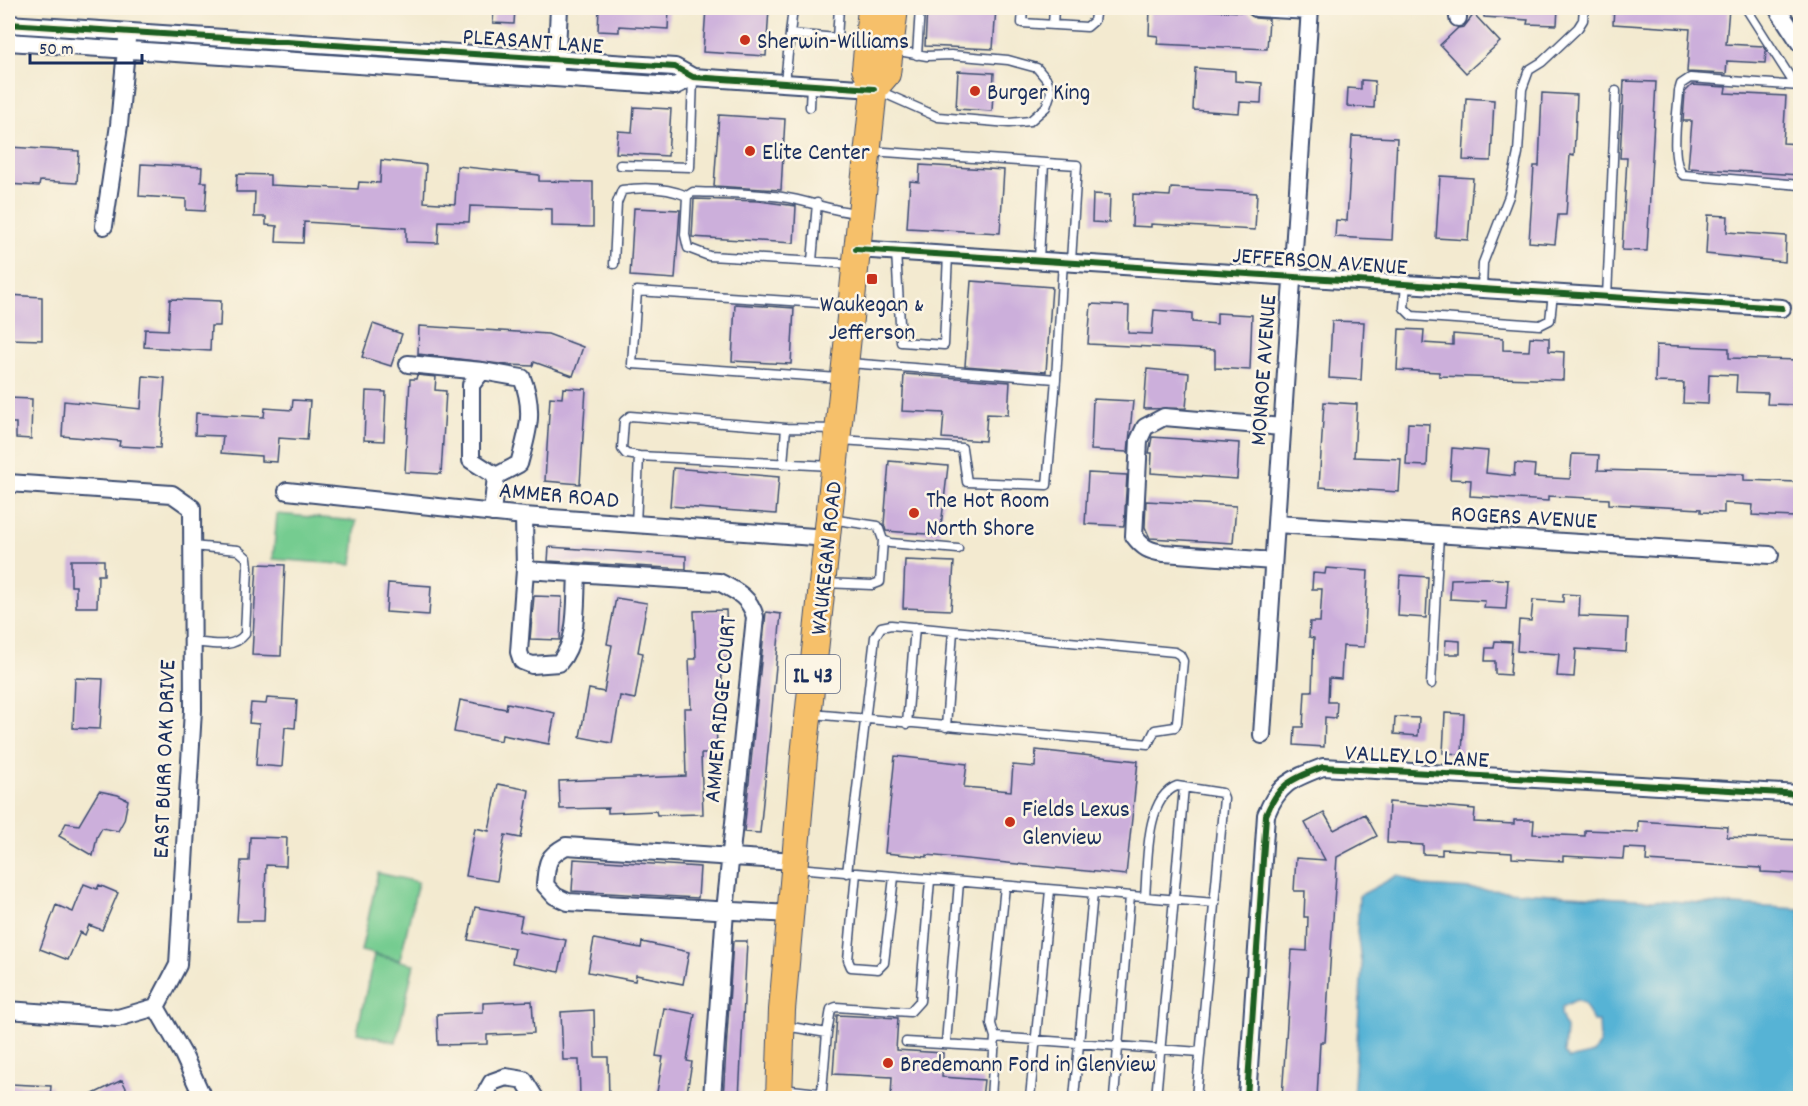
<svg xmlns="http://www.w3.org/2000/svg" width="1808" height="1106" viewBox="0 0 1808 1106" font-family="Dekko,sans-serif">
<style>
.pitch{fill:#75cc90;stroke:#487e77;stroke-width:1.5}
.water{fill:#57b3d5;stroke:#39719a;stroke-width:1.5;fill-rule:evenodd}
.building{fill:#ccafdb}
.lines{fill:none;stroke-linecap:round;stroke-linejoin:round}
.service-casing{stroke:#3b4b6f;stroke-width:11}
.minor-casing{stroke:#3b4b6f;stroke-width:20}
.primary-casing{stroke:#3b4b6f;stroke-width:28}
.service{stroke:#fff;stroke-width:8}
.minor{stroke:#fff;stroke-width:16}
.primary{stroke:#f6c06b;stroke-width:26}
.cycleway-casing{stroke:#fcf5e5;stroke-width:10}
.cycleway{stroke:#1b5e20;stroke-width:6}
.poi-dot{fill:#c8321e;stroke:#fcf5e5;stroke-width:2}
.labels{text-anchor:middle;stroke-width:5;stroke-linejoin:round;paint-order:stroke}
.shield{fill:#fcf5e5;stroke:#5e6a86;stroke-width:1.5}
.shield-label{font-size:22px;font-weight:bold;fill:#1b2f5e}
.street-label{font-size:24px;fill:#1b2f5e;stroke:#fcf5e5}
.poi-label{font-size:24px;fill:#1b2f5e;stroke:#fcf5e5;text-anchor:start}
</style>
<rect width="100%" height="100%" fill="#fcf5e5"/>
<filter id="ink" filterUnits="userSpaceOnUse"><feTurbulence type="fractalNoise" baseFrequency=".0167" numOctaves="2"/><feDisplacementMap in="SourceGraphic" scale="12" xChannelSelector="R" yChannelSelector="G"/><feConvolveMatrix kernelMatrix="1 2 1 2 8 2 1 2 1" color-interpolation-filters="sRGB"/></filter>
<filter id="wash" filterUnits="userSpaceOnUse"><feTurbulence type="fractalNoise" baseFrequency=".008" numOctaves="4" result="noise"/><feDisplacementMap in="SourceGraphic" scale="24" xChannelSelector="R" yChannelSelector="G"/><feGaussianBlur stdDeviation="1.35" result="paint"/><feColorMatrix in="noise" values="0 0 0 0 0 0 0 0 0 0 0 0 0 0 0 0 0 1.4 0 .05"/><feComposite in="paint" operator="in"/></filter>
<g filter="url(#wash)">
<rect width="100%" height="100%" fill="#f3ead0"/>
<path class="pitch" d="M277,514L356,521L352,565L273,559Z
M378,873L418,882L400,960L361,951Z
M374,955L414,964L396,1042L357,1033Z"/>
<path class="water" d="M1398,875L1422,886L1800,909V1098H1353L1362,968L1357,932L1359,896ZM1576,1000L1584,1003L1593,1021H1599L1600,1043L1594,1053L1569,1059L1564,1053L1566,1029L1561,1014L1562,1007Z"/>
<g id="blocks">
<path class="building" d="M494,8H515L514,24L493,23Z
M599,8H669L668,29L619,26V32L598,31Z
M706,8H769L766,56L703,52Z
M927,8H996L993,49L925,46Z
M1150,8L1247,12L1255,18L1269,19L1267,49L1157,44L1158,36L1149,35Z
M1484,8H1558L1557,25L1527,24L1528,20L1484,17Z
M1614,8H1729L1726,44L1763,46L1766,51L1765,63L1727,61L1726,74L1687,72L1690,29L1613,24Z
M1474,14L1500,42L1466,73L1440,45L1458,28L1464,27Z
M1195,68L1235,71V81L1262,83L1261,103L1240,102L1239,113L1193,110Z
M958,71L994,73L992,111L956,109Z
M1361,80L1375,81L1374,108L1347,106L1348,88L1361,89Z
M1624,81L1656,82L1647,251L1622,250L1627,158H1620Z
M1692,85L1726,87L1725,93L1786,96L1783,143L1800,144V175L1688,168L1692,121H1683L1685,92Z
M1542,93L1577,95L1574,156L1570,155L1566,215H1558L1555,244L1529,242L1534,166H1539Z
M1466,98L1494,100L1491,161L1463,160Z
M634,107L671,109L668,156L616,153L618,131L632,132Z
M719,115L785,119L781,190L714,186Z
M1352,136L1397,138L1392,240L1335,237L1336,220L1347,221Z
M8,147L79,151L77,183L40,181L39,186L8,184Z
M381,160L426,165L424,202L455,204L457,166L539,175V181L593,182V227L552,226V209L470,206L469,222L439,221L438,243L406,242V228L304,222L303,243L276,242L277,226L266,225V217H254L255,192H236L237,174L270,175V185L358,189L359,182L380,183Z
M141,164L202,167L201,182H207L205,211L186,210V199L139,196Z
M920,165L1004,170L1000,233L907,228L910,181L919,182Z
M1440,176L1473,178L1468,240L1436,238Z
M1171,188L1257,193L1255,230L1151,224V227L1132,226L1133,194L1170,196Z
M1093,194L1110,195L1109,223L1092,222Z
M694,199L759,201L796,206L794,243L692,237Z
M634,208L680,210L675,279L630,276Z
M1708,215L1728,216L1727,232L1786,236L1785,262L1706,254Z
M971,281L1052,287L1046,372L965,366Z
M8,295L42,297V340L8,339Z
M170,299L221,301L220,326H211L210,351L144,347L145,329L168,330Z
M735,304L794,308L791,364L732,361Z
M1091,304L1129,306L1128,333L1152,334L1154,310L1192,313V322L1217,324V313L1252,315L1250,370L1215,368V350L1088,344Z
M1332,321L1364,322L1361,380L1329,378Z
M373,324L402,334L391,366L362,357Z
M419,326L548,334L583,347L573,376L534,362L533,366L508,365L418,354Z
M1399,329L1424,330L1423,343L1453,345V334L1503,338V350L1529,351L1530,337L1549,338V351L1564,352L1563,380L1439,376V372L1397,370Z
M1656,345L1729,348V358L1800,360V405L1767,404L1768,393L1736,392L1737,375L1709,374L1708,404L1683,403L1684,383L1655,382Z
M1147,369L1189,373L1186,408L1144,409Z
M904,374L1010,382L1008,415L987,414L985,441L942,438L944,413L902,411Z
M417,375L436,377L435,390L446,391L441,474L405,472L410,379H416Z
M143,376L165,378L160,448L119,446L120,441L62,436L64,401L141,409Z
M563,388L586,389L580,484L545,481L550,397L562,398Z
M366,391L386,392L384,441L364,440Z
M8,398L32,399L31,439L16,438V423H8Z
M1093,399L1133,401L1128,452L1091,450Z
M293,400L310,401L307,440L279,438L277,462L261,461V456L221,453L223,436L195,435L196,413L264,417L265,408L292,410Z
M1324,402L1357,404L1354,457L1401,459L1399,492L1319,487Z
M1408,423L1429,424L1427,466L1406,465Z
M1152,437L1239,443L1237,479L1151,473L1152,453H1149Z
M1452,448L1488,451L1486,473L1514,476L1515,463L1535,465L1534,477L1570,479L1572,454L1599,455L1598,470L1744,474V480L1797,482L1795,517L1752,515L1753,505L1724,503V513L1701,512V509L1609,504V499L1548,496V501L1470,496L1471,480L1450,479Z
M889,461L948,466L940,535L886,531L884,524Z
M673,468L779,477L776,514L670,506Z
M1088,473L1127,475L1124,526L1085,524Z
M1146,501L1236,506L1233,543L1150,538L1145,527Z
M549,547L686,556V569L548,561Z
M71,560H104V575H98L97,607H76V586H71Z
M905,560L954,562L951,610L903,608Z
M257,564L285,565L281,656L252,655Z
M1326,568L1368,571L1364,647L1343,646L1341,679L1329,678L1328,702H1337L1336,718L1325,717L1324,747L1294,745L1295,727H1303L1305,691H1312L1314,638L1309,637L1310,622H1320L1322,589H1312L1313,573L1325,574Z
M1400,575L1428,577L1426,618L1398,616Z
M1486,578L1508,580L1506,609L1484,608L1485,601L1450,599L1451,579Z
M388,583L431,586L429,615L386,612Z
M1563,594L1580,595L1579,616L1628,618L1626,652L1576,649L1574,677L1557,676L1559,654L1517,651L1519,620L1531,621L1533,600L1563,602Z
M534,596L562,597L560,640L530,639Z
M616,598L647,603L638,652L643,653L635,699L620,696L612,743L580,737L589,689L604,692L612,645L607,644Z
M726,610L728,658H721L723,706H716L717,754H701L703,814L657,815L656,811L608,813V808L560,809L559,781L686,776L684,708H691L689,659H696L694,611Z
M766,612L781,614L760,833L744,832Z
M1446,640L1460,641V654H1445Z
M1495,641L1512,642L1510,675L1495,674V661H1485L1486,648H1494Z
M75,678L103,679L100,729L73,728Z
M267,698L297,700L295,728L285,727L282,767L256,765L259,724L249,723L251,703L266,704Z
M460,700L506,709L507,703L555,713L549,744L502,735L501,741L454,732Z
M1445,713L1464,714L1462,754L1443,753Z
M1395,717L1419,718L1418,736L1394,734Z
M1036,750L1138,761L1126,875L927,855V857L885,853L895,756L967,764L964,787L1011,791L1013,765L1035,767Z
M498,784L529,790L521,838L505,835L497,881L466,876L475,828L489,831Z
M99,791L118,795L128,800L124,820L118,831L102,828L97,837L93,856L59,836L66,823L79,825Z
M1389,802L1475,809L1474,822L1514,824V820H1534L1533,834L1585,836V830L1638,832V821L1728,827L1727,837L1800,840V874L1761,872V868L1646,861L1647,849L1624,848L1623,859L1563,856V861L1512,858V853L1442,849V855L1423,854V845L1387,843Z
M1324,813L1334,830L1365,814L1377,836L1337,857L1325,1042H1320L1317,1098L1282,1097L1292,950L1307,951L1308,917H1304L1305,891H1294L1296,858L1325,860L1305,823Z
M250,837L287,838L286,866L266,865L264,921H237L241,861H249Z
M574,859L700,867L698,898L572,891Z
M84,884L97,889L99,885L118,893L102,930L89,925L85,935L80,932L68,960L40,949L56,905L73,912Z
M475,907L522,916L519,931L566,940L559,972L512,963L515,949L468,940Z
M594,939L641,948L642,942L689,952L683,984L636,975L635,981L588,972Z
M733,941H747L739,1098H723Z
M532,1001L534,1033L487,1035V1044L438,1045L437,1014L483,1012V1003Z
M664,1008L695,1014L687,1061L692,1062L686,1098H656L663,1057L656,1056Z
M594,1010L595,1057H608L609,1098H580L579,1060H563L561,1012Z
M837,1015L898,1018L896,1050L943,1053L942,1077L984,1080L982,1098H891L892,1077L833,1074Z
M122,1080L131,1098H85Z
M10,1084L51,1086L50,1098H9Z"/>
</g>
</g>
<g filter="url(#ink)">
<use href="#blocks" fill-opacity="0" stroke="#3b4b6f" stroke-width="1.5"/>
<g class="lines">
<defs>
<path id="service" d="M1023,8L1022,23L1087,27L1094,21L1096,8
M1746,8L1795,85
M1053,25L1054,8
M790,34L793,8
M917,55L920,8
M785,82L790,34L837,38L839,8
M1800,86L1690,78L1681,84L1679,91C1678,111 1669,161 1683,175L1800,185
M877,90L938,117L1009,123L1030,121L1046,107L1051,92L1047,80L1037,68L1008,60L951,55L927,56L893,50
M810,107L811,84
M870,151L1077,165L1071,261
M620,165L690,167L693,77
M896,251L901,342L944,345L948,254
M1039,259L1044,163
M812,261L817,203
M614,264L617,203L622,190C644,187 666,187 687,196
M854,264L709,256L688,248L685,235L687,196L693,192C722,193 752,193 782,197C809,201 831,211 858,213
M1406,284L1404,308L1412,316L1540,325L1550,320L1553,294
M1482,289L1483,263L1509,196L1518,153L1522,89L1529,70L1542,62L1578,28L1583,20L1584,8
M1607,297L1616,91
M839,378L632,364L637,291L850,305
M1056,379L1063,261
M841,440L962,448L967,482L1047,485L1056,379L849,363
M639,456L626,454L622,449L624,421L630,416L786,428
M783,464L786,428L835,429
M830,519L878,526L883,540L890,543L958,549
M636,525L639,456L831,466
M824,583L872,585L880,582L883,540
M191,642C209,643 233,650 245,634L248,567L247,558L238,550L191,546
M1431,684L1439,535
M812,714L1148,744L1155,730L1175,727L1177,723L1183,661L1180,655L1175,652L891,625L881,627L875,637L847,873
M907,724L915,627
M946,727L953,631
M797,868L1215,903
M856,873L848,960L851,967L878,969L884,963L894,877
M1145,897C1148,867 1144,798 1177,786L1222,793L1224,798L1196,1098
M785,1026L827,1033L831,1009L836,1007L910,1012L920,1001L930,880
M995,1037L1200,1052
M906,1042L995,1047
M946,1043L959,882
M782,1089L819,1093L822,1090L827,1033
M991,1098L995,1037L991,1024L1005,886
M1030,1098L1050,890
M1074,1098L1093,893
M1114,1098L1130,896
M1156,1098L1184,787"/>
<path id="minor" d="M1256,8L1310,11
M1777,8L1800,43
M1458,18V8
M8,24L675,67L693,77L874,89
M8,42L675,86L693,77
M556,70L559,8
M104,226L119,125L127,39
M856,249L1782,308
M408,364L482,371
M8,483L172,494L192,508L193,710L178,965L156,1007
M287,491L524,516L828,538
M492,513L496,476L471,460V385L482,371L522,378C535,410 528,432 519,464L496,476
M524,516L525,570L719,582C736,591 750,597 755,617L725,911L712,1098
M1276,524L1770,555
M1273,561L1164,553C1149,551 1143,548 1134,536L1139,440L1145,427L1164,417L1282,427
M525,570L519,652L522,661L532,665L559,663C579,640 575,604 577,575
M1262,735L1310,8
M790,914L568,902L555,896L545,885C547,863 546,857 566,846L795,861
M156,1007L183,1054L203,1098
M8,1010L118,1018L156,1007
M483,1098L492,1082L506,1077L524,1080L535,1098
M1247,1098L1266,815C1279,783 1292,779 1323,767L1800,794"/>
<path id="primary" d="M874,89L887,74L895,8
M779,1098L782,1010L804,756L874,89L865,69L871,8"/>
</defs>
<use href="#service" class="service-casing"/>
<use href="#minor" class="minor-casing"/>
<use href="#primary" class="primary-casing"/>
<use href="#service" class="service"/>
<use href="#minor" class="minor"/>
<use href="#primary" class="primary"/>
<defs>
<path id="cycleway" d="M8,24L675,67L693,77L874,89
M856,249L1782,308
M1247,1098L1266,815C1279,783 1292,779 1323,767L1800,794"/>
</defs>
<use href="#cycleway" class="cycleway-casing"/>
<use href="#cycleway" class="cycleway"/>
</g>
</g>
<g class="poi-dot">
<circle cx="745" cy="40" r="6"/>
<circle cx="975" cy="91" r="6"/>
<circle cx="750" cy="151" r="6"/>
<rect x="866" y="273" width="12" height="12" rx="3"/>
<circle cx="914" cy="513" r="6"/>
<circle cx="1010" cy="822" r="6"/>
<circle cx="888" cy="1063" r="6"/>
</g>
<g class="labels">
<rect class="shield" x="786" y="655" width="54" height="38" rx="4.5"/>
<g class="shield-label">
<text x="813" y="682">IL 43</text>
</g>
<g class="street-label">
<text transform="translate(533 40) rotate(4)" y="8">PLEASANT LANE</text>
<text transform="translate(1320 260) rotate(4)" y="8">JEFFERSON AVENUE</text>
<text transform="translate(1262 370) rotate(-86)" y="8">MONROE AVENUE</text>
<text transform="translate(559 494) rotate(5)" y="8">AMMER ROAD</text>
<text transform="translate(1524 516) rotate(3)" y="8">ROGERS AVENUE</text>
<text transform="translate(825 558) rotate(-84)" y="8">WAUKEGAN ROAD</text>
<text transform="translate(719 709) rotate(-85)" y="8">AMMER RIDGE COURT</text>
<text transform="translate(1417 755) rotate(3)" y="8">VALLEY LO LANE</text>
<text transform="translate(163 759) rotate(-88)" y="8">EAST BURR OAK DRIVE</text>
</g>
<g class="poi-label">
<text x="757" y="48">Sherwin-Williams</text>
<text x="987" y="99">Burger King</text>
<text x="762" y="159">Elite Center</text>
<text x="872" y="311" text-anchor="middle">Waukegan &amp;<tspan x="872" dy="28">Jefferson</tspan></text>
<text x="926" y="507">The Hot Room<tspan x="926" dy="28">North Shore</tspan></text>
<text x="1022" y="816">Fields Lexus<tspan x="1022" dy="28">Glenview</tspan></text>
<text x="900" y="1071">Bredemann Ford in Glenview</text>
</g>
</g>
<rect width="1808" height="1106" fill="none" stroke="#fcf5e5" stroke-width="30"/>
<path d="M30 54v9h112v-9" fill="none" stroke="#1b2f5e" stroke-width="3"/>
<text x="39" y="54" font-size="18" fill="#1b2f5e" stroke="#fcf5e5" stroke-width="4.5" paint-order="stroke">50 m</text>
</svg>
